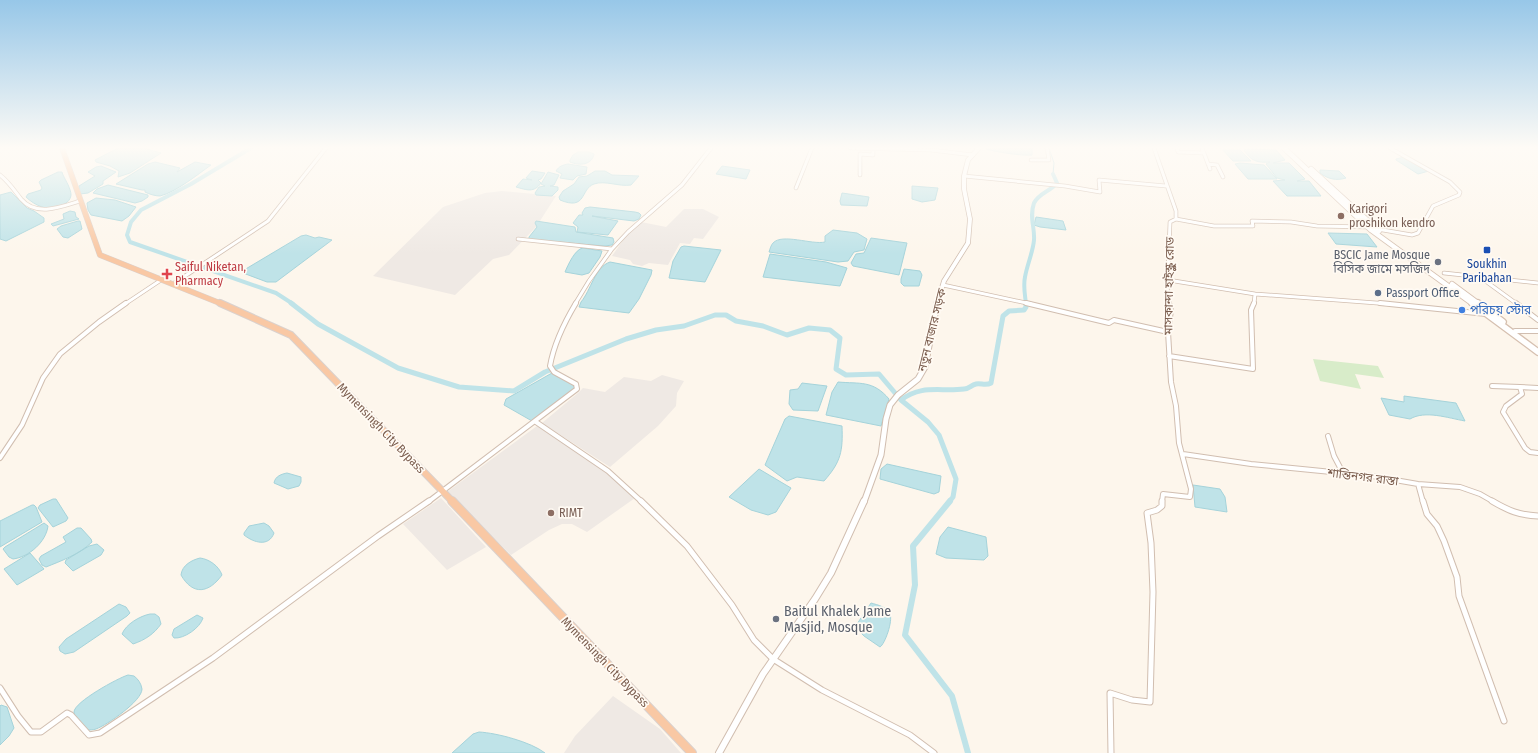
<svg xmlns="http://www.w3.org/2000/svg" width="1538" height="753" viewBox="0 0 1538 753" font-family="'Fira Sans Condensed','Noto Sans Bengali',sans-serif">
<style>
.industrial{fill:#efe9e4}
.green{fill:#d8ecc9}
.water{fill:#bfe3e8;stroke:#a5d3da}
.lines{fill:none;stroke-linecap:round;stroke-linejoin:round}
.stream{stroke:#a5d3da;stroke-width:1}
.canal-far2{stroke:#bfe3e8;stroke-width:4}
.canal-far1{stroke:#bfe3e8;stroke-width:5}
.canal{stroke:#bfe3e8;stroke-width:6}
.minor-far2-casing{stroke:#d1beb0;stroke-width:4.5}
.minor-far1-casing{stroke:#d1beb0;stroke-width:6}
.minor-casing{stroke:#d1beb0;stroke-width:7}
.tertiary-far2-casing{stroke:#d1beb0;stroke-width:5.5}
.tertiary-far1-casing{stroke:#d1beb0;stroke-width:7}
.tertiary-casing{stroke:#d1beb0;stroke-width:8}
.secondary-far1-casing{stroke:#d6c0b0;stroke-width:6}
.secondary-casing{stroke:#d6c0b0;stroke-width:8}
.trunk-far2-casing{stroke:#dad1cd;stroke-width:6}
.trunk-far1-casing{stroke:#dad1cd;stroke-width:8}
.trunk-casing{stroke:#dad1cd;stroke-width:10}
.minor-far2{stroke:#fff;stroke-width:3}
.minor-far1{stroke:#fff;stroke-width:4}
.minor{stroke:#fff;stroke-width:5}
.tertiary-far2{stroke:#fff;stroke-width:4}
.tertiary-far1{stroke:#fff;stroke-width:5}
.tertiary{stroke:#fff;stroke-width:6}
.secondary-far1{stroke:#fff;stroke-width:4.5}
.secondary{stroke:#fff;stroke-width:5.5}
.trunk-far2{stroke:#f9c8a4;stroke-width:5}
.trunk-far1{stroke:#f9c8a4;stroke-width:6}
.trunk{stroke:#f9c8a4;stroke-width:8}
.education-dot{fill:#8d6e63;stroke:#fffaf3;stroke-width:1.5}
.transit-dot{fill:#1a4fb4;stroke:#fffaf3;stroke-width:1.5}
.worship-dot{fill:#6b7280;stroke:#fffaf3;stroke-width:1.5}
.health-dot{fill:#e0444e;stroke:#fffaf3;stroke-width:1.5}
.service-dot{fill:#5c6f8a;stroke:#fffaf3;stroke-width:1.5}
.shop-dot{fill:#3f7fe0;stroke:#fffaf3;stroke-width:1.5}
.labels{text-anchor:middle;stroke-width:3.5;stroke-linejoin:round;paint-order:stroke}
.education-label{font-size:12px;fill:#785e54;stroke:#fffaf3;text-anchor:start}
.worship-label{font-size:12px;fill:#5b616d;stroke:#fffaf3;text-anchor:end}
.transit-label{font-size:12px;fill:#164399;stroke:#fffaf3}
.health-label{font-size:12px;fill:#be3a42;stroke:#fffaf3;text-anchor:start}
.street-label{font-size:12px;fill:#7a5c4d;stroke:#fffaf3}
.service-label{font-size:12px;fill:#4e5e75;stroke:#fffaf3;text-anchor:start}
.shop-label{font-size:12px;fill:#366cbe;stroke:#fffaf3;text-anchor:start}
.near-worship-label{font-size:14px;fill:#5b616d;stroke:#fffaf3;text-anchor:start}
</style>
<rect width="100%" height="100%" fill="#fdf6ec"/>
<path class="industrial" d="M502,191L556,196L536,227L509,255L493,259L455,295L373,276L443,207L485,193Z
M684,209H703L719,217L703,239L694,238L690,244L680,243L668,265L649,263L642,266L633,264L630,260L612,256L626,236L641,222L666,227Z
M662,375L684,381L677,393L676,406L658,426L610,467L542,423L578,393L583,388L605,392L624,377L651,381Z
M537,426L603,469L635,498L587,532L572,524H562L549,530L511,555L447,492Z
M441,498L486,547L447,570L403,524Z
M613,696L660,729L681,753H564L575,736Z"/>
<path class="green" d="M1313,359L1378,366L1384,378L1355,374L1361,389L1320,381Z"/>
<path class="water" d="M118,148H143L161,153L130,173L118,177L119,171L110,166L96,162L95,160Z
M1032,148V155C1022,156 996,152 986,149Z
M1247,149L1276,150L1285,160L1273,163H1289L1305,179L1297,181H1309L1321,196H1287L1273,181L1285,180L1277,178L1266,164L1270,162C1257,163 1251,161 1244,150Z
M1223,150H1240L1251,161H1233Z
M578,152H589L594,154C592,165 580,166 570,162V160L573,155Z
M1404,157L1429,171L1418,174L1396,160V159Z
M155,162L180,168L177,172L195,162L211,165C197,175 176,192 160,196C155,196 149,194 145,192V190H142L116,184L148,164Z
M1240,163L1264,165L1277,179H1248L1235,164Z
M568,164L587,167L586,174L577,176L573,180L560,178L562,174L556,171C559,166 563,165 568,164Z
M101,166L116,172L103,181V184L88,193L80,194L79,186L95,176L88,172L96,167Z
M722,166L750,170L746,179L716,174Z
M1320,170L1339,171L1346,178C1336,181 1328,179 1320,173Z
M532,171L545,173L541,179L538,180L541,183C534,193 527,190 516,187L523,179L532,180L526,178Z
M595,171H605L612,175L639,176L631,185C619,187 605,180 594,184C580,189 587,211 560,200L559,197L563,191L574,184L579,177L587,176Z
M58,172H62L63,175C66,181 71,189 71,195C70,206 51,210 42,207C36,205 30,201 26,197L28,194L41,190L42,188L39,182L41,180Z
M548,172L559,175L554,185L550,186L558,187V190L552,196L536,195L535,193L539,187L545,186L541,184Z
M108,185L148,195V197L142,201L135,203L93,193L97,189Z
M912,186L938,188L935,200L922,202L912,199Z
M11,192L27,208L34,211L44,218V222L6,241L0,239V195Z
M842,193L869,197L867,206L841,205L840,201Z
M96,198L115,200L136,207L129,216L122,221L91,215L88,210L87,203Z
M590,207L635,212L639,213L641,215L639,219L634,221L592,216L618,221L608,235L577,232L578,227L573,223L579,215H583L582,213L585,208Z
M70,211L75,212L76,217L79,219L53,226L51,224L64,219L63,214Z
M1036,217L1063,221L1066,230L1040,227L1034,225Z
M78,221H80L82,229L68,238L63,237L57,229L61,226Z
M536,221L575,227L576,232L613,238L614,242L612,245L605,246L532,240L529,239V237L537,227L535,223Z
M833,230L857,233L867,239L864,250L854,252L848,261L838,262L769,252C770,249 771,245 773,243C782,233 812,245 825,242V236Z
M1328,233L1367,234L1377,247L1336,244Z
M306,235L315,238L319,237L332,240L276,282H267L243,273L244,270L301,236Z
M871,238L907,243L899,275L853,266L851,263L856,254L864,253Z
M684,246L721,250L705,282L669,278L673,261L681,247Z
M583,248L602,251L600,257L589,273L582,275L565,272C568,265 575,249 583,248Z
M770,254L826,262L847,268L840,286L763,277Z
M610,262L652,270L651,275L639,299L629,313L579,307L581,302C591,290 595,267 610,262Z
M904,269L920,271L922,275L919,286H904L901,283V279Z
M552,373L573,383L575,389L532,421L504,405L506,399Z
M838,382C860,384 873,380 889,399L881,426L826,415L832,392Z
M802,383L827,386L818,411L793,410L789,404L790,390L798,389Z
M1404,396L1456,403L1465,421C1448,418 1425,410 1410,419L1389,415L1381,398L1404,402Z
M789,416L842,426C843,451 841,462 824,481L797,477L787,481L765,465L785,419Z
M887,464L941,476L939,492L934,494L880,479L881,469Z
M759,469L791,488L776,512L768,515L751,510L729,497Z
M287,473L301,477V482L299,486L288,489L274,483C275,476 282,474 287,473Z
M1193,485L1220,489L1225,497L1227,512L1195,507Z
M53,499H56L68,518L66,521L53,527L38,508L40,505Z
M32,505H34L36,507L42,522L0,547V521Z
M44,523L48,526C46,542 29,557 13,559L9,557L3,549L5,547Z
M264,523L269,526L274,533C269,547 254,543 244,535V533L249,526Z
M948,527L986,537L988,556L984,560L946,558L936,554L940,537Z
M77,528H81L91,539L92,542C80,554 61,561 46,567L42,565L39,559L41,556L66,542L63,537Z
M97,544L104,550L101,555L73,571L65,563L66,560L89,546Z
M30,553L44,569L17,585L4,569Z
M200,558C209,559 219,566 222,575C209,593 193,596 181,575C182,565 192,560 200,558Z
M871,603C878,605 887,607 890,614C893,621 885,644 880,647L864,636L855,627Z
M119,604L126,607L130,613L127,616L74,652L65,654L60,651L59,647L66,639Z
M150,614H155L159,617L161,624C154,634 145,640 133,644L122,634C126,624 140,616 150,614Z
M197,615L203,618C200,628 184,639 174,638L172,635L174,629Z
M128,675L134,676C138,679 141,683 142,689C142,701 107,725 96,729C93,730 90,730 87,730C83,725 74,718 74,712C74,702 118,678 128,675Z
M1,705L7,707L14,728L9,736L0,745V706Z
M479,732C497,733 531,742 545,753H452L473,734Z"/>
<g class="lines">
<path class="stream" d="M1049,148L1054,163L1053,174"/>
<path class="canal-far2" d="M251,148L191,184L141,210L131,222L127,235L130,242L276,293L293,304
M1026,304C1025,295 1023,286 1025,277C1027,265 1033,252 1034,240C1035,227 1029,217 1034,203C1039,193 1051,191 1057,183L1053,174"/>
<path class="canal-far1" d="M291,303L318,324L398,368L459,387L514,391L545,372L626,339L656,330L684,326L715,315H726L736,321L763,326L787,335L809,328L830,330L840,338L836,369L846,375L879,374L901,400L928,422L939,435L956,479L953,497L949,502
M901,400C922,384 940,392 964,389C969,389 971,385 976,384C981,383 986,386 991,383L1003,316L1009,311L1024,310L1026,307V303"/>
<path class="canal" d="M950,501L913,546L915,585L905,635L952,696L968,753"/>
<defs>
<path id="minor-far2" d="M850,148L931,150L973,155
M1154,148L1176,211V219L1170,222L1167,299L1169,304
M1177,148L1178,152L1204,153
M1202,148L1210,169
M1031,160H1049L1047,148
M1208,164L1217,165L1223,177
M0,175C9,182 14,190 21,199C36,217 61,207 80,201
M860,175V154L873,155V149
M964,176L1065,186L1100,192L1099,180L1166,186
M796,188L812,148
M1176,219L1214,226H1253L1252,221L1291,222L1317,226L1368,227
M1377,229L1412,235L1418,233L1433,206L1459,195L1460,192L1450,182L1390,148
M518,239L612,249
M1444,273L1538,283
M1480,277L1517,304
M1168,280L1255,294L1254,304
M173,284L268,221L326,148
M943,285L1031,304
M1255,294L1390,304
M125,304L161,280
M575,304L589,281L612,249L628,232L682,185L711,148"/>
<path id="minor-far1" d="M1026,303L1109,323L1114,320L1168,332
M1380,303L1486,314
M1516,303L1538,320
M1515,331H1538
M1169,356L1253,369L1251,310L1254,303
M1492,386L1520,387
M1538,388L1520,387L1522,394L1506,406L1503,412L1525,448L1530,452L1538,453
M536,422L608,471L642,502
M1328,436L1334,456L1343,473
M1183,454L1251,464L1372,476L1418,484L1460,487L1480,494L1494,502
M0,458L22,425L43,378L60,354L99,322L126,303
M1418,484L1423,502
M428,502L577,389L576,384L554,372L550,366C554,343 564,323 576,303
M1162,502L1163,494L1190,497L1191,489L1179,443L1176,406L1171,382L1168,332L1171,310L1169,303"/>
<path id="minor" d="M641,501L687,546L732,605L754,640L773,659L822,690L910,735L934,753
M1423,501L1427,514L1437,526L1444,541L1457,577L1459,596L1504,721
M1492,501C1509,511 1519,515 1538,516
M0,688L18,716L31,732H41L67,713L71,715L89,735L100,733L213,658L378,536L429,501
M1111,753L1110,693L1132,700L1150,702L1153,592L1151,543L1147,513L1157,510L1162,506V501"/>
<path id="tertiary-far2" d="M937,304L944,281L968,243L970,219L964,189V176L968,160L979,148"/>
<path id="tertiary-far1" d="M864,502L881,455L886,419L890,405L898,395L918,379L925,367L937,303"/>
<path id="tertiary" d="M719,753L763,674L815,599L831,573L864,501"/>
<path id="secondary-far1" d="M1284,148L1371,230L1473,304
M1311,169L1379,231
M1452,284L1479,304"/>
<path id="secondary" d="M1472,303L1538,352
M1478,303L1503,322"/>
<path id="trunk-far2" d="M62,148L100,255L222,304"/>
<path id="trunk-far1" d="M220,303L291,335L453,502"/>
<path id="trunk" d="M452,501L692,753"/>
</defs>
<use href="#minor-far2" class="minor-far2-casing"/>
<use href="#minor-far1" class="minor-far1-casing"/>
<use href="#minor" class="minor-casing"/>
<use href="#tertiary-far2" class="tertiary-far2-casing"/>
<use href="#tertiary-far1" class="tertiary-far1-casing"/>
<use href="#tertiary" class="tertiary-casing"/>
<use href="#secondary-far1" class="secondary-far1-casing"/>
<use href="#secondary" class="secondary-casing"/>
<use href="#trunk-far2" class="trunk-far2-casing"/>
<use href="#trunk-far1" class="trunk-far1-casing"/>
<use href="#trunk" class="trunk-casing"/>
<use href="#minor-far2" class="minor-far2"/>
<use href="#minor-far1" class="minor-far1"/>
<use href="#minor" class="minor"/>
<use href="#tertiary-far2" class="tertiary-far2"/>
<use href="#tertiary-far1" class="tertiary-far1"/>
<use href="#tertiary" class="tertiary"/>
<use href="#secondary-far1" class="secondary-far1"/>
<use href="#secondary" class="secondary"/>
<use href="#trunk-far2" class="trunk-far2"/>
<use href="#trunk-far1" class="trunk-far1"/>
<use href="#trunk" class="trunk"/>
</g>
<linearGradient id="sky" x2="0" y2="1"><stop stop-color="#97c7e8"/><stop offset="0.58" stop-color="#fefbf6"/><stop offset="1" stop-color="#fefbf6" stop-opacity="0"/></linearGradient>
<rect width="1538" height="254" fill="url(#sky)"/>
<g class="education-dot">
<circle cx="1341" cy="216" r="4"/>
<circle cx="551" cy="513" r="4"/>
</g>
<rect class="transit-dot" x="1483" y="246" width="8" height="8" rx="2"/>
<g class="worship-dot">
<circle cx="1438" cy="262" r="4"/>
<circle cx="776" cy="619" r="4"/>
</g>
<path class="health-dot" d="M165 268h4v4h4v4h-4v4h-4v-4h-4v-4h4z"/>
<circle class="service-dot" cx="1378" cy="293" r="4"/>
<circle class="shop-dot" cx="1462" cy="310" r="4"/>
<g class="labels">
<g class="education-label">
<text x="1349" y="213">Karigori<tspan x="1349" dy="14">proshikon kendro</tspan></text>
<text x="559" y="517">RIMT</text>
</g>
<g class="worship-label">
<text x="1430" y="259">BSCIC Jame Mosque<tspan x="1430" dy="14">বিসিক জামে মসজিদ</tspan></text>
</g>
<g class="transit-label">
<text x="1487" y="268">Soukhin<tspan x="1487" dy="14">Paribahan</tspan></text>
</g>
<g class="health-label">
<text x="175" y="271">Saiful Niketan,<tspan x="175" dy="14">Pharmacy</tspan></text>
</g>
<g class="street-label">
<text transform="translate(1169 286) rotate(-89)" y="4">মাসকান্দা হাইস্কুল রোড</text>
<text transform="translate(932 330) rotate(-76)" y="4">নতুন বাজার সড়ক</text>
<text transform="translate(381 428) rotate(46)" y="4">Mymensingh City Bypass</text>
<text transform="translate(1363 477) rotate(7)" y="4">শান্তিনগর রাস্তা</text>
<text transform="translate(605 662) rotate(46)" y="4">Mymensingh City Bypass</text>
</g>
<g class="service-label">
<text x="1386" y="297">Passport Office</text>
</g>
<g class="shop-label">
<text x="1470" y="314">পরিচয় স্টোর</text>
</g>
<g class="near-worship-label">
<text x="784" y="616">Baitul Khalek Jame<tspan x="784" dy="16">Masjid, Mosque</tspan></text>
</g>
</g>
</svg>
